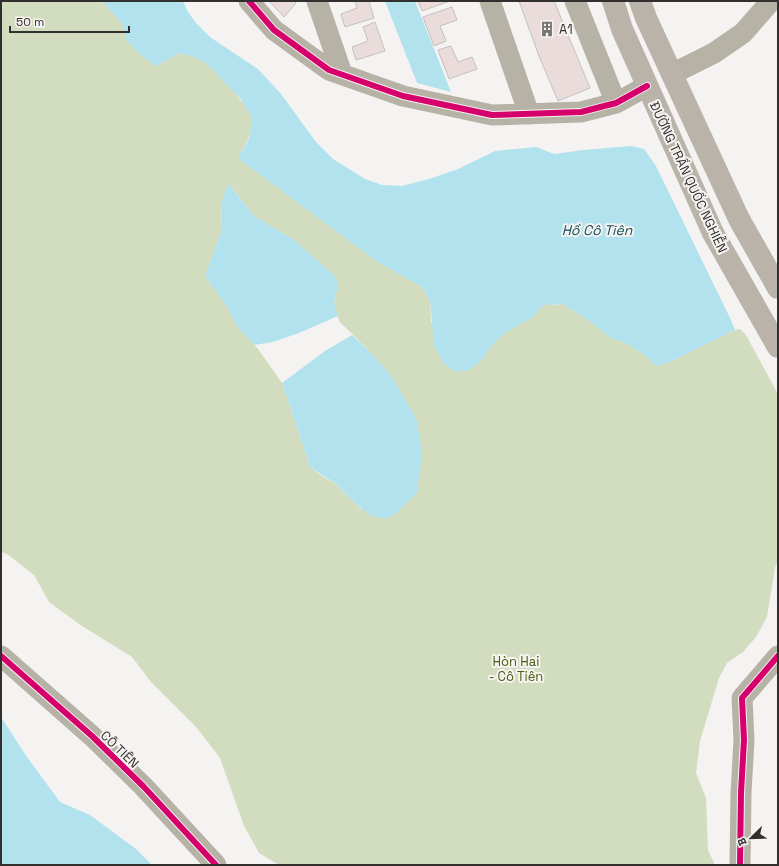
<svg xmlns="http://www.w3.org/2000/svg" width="779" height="866" viewBox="0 0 779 866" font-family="'Space Grotesk',sans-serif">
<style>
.forest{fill:#d2dcbf;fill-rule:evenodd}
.water{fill:#b1e2ed}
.building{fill:#eadcda;stroke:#c3c1c0}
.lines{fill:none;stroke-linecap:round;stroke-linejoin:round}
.minor{stroke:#b6b2a6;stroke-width:21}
.major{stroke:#b9b3a9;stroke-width:22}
.cycleway-casing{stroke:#f6f3f1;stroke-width:8}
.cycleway{stroke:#d6006c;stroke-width:6}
.labels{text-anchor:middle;stroke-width:4;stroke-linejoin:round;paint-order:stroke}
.poi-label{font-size:13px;fill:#31302f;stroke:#f6f3f1;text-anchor:start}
.street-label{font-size:13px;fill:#31302f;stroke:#f6f3f1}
.park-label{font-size:13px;fill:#485f11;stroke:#f6f3f1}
.water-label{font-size:14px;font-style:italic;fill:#124e5b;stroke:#f6f3f1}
</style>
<rect width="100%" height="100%" fill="#f5f3f2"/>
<path class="forest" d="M1,1H102L123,25L126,40L156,66L179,53C188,55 198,57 205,62C215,69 251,108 252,119C252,133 247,143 240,154L376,261L422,287L430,300L431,322L467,371L481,361L492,345L502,334L534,316L543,305L563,304L591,322L609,337L628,344L647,357L656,366L672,361L735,330L740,329L746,335L778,394V561L775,568L767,617L756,637L743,652L727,663L719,678L700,741L696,773L706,798L708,850L715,865H279L259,853L244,826L220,758L197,728L151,682L132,657L79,624L49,602L34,575L7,554L1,552ZM228,183L254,216L294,240L338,287L334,302L339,321L372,354L362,510L336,484L319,474L310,467L282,383L258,349L237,326L228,308L205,276L221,232L222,202Z"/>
<path class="water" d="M102,1H183L188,12L196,23L210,37L258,69L281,94L316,142L333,159L365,179L382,185L402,186L429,179L458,169L495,151L536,147L554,154L583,150L631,146L644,149L656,166L730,318L735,330L672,361L656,366L647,357L628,344L609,337L591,322L563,304L543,305L534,316L502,335L492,345L481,361L467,371H454L444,364L434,346L430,300L422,287L376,261L238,158L249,139L252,118L241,99L206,63L191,56L179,53L156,66L142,56L126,40L123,25Z
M385,1H415L451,92L417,83Z
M228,183L234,191L254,216L294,240L336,277L338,287L334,302L338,316L299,333L273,342L254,345L237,326L228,308L205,276L221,232L222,202Z
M352,335L372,354L392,377L417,420L422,453L417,493C411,498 399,512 392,516C370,527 351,496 336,484C328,478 318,473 310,467L282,383L325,351Z
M1,717L27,757L60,802L90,815L136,849L152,865H1Z"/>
<path class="building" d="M269,1H294L296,3L284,17Z
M355,1H369L374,18L345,27L341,14L357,8Z
M418,1H450L422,11Z
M519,1H554L590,88L558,101L539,56Z
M452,7L457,20L440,26L446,41L434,46L423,17Z
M375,22L385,51L356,60L352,47L368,41L363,27Z
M451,46L458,62L472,57L477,69L449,79L438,50Z"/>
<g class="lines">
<path class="minor" d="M249,1L274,30L329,70L403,96L492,115L581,112L616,103L647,86
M317,1L342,74
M490,1L529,114
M575,1L616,103
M672,74L714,53L743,33L771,1
M1,656L92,736L143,786L216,865
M740,865L741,793L744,740L742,698L778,656"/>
<path class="major" d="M613,1L622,29L713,233L778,347
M640,1L646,18L739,219L778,288"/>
<defs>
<path id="cycleway" d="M249,1L274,30L329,70L403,96L492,115L581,112L616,103L647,86
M1,656L92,736L143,786L216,865
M740,865L741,793L744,740L742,698L778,656"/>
</defs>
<use href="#cycleway" class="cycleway-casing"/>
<use href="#cycleway" class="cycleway"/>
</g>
<defs>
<symbol id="building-bare" viewBox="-9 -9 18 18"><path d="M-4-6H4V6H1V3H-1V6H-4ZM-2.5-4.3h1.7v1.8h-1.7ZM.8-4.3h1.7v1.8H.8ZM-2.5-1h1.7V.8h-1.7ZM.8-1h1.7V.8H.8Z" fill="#767473" stroke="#f6f3f1" stroke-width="2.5" paint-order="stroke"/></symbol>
</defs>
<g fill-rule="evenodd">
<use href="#building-bare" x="536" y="18" width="22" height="22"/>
</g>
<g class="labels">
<g class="poi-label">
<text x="559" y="34">A1</text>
</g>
<g class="street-label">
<text transform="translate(689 177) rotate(65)" y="5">ĐƯỜNG TRẦN QUỐC NGHIỄN</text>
<text transform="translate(120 749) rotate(44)" y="5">CÔ TIÊN</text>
</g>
<g class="park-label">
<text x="516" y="666">Hòn Hai<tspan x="516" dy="15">- Cô Tiên</tspan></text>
</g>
<g class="water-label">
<text x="597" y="235">Hồ Cô Tiên</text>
</g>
</g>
<rect width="779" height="866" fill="none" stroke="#31302f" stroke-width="4"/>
<g transform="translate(751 838) rotate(247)" stroke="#f6f3f1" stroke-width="3" paint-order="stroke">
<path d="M0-3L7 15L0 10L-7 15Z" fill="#31302f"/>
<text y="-6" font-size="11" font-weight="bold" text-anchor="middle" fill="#31302f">B</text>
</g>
<path d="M10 26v6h119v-6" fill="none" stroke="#31302f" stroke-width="2"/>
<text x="16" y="26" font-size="12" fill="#31302f" stroke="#f6f3f1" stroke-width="3" paint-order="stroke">50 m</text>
</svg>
